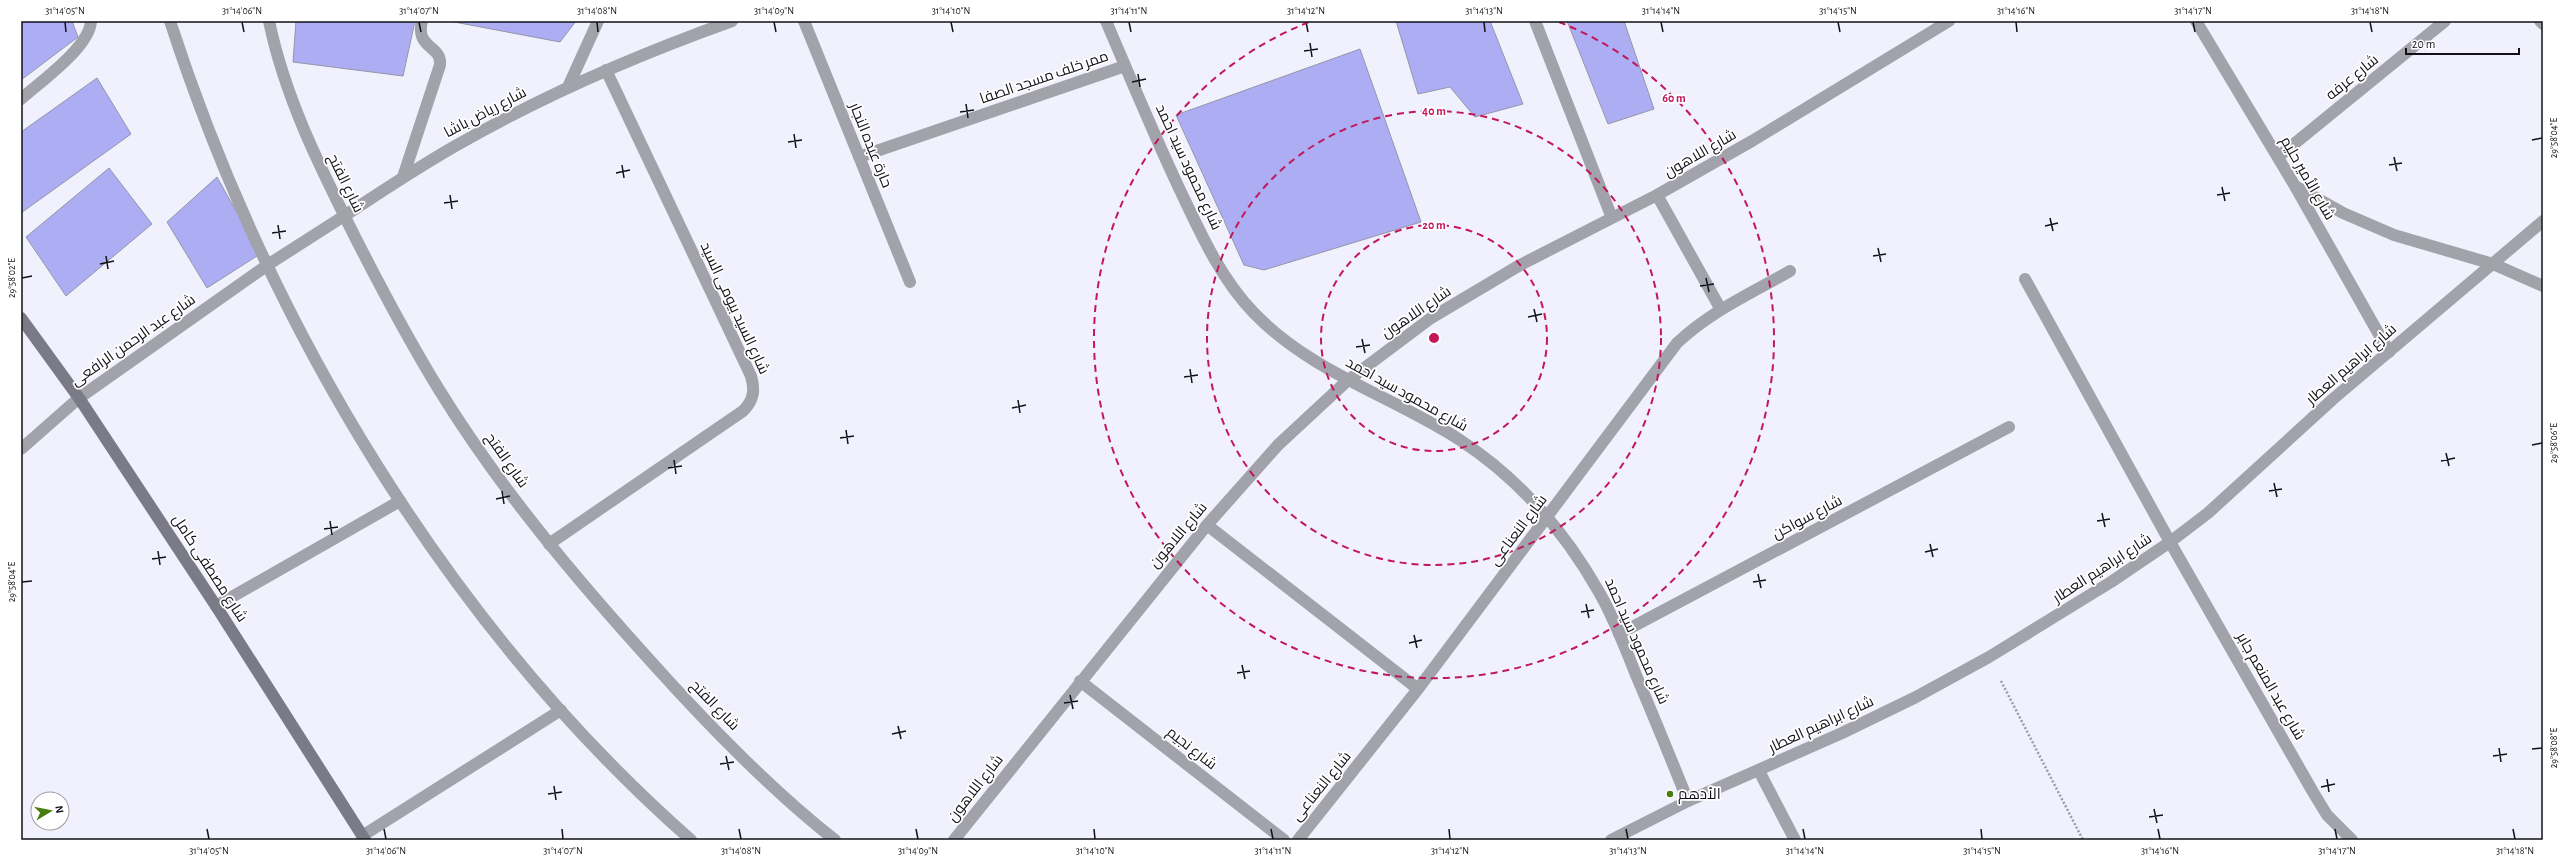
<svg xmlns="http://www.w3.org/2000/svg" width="2564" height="861" viewBox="0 0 2564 861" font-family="'Alegreya Sans',Cairo,sans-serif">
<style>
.building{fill:#acadf3;stroke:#9596a8}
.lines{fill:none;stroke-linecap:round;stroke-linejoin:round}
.path{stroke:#9b9ba5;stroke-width:2.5;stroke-dasharray:2 2;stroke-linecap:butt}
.pedestrian{stroke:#a1a2aa;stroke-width:12}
.minor{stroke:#a1a2aa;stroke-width:12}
.tertiary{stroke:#a1a2aa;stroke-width:12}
.secondary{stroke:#7a7b86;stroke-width:12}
.ticks{fill:none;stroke:#111117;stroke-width:1.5}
.ring{fill:none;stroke:#c2185b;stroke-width:2;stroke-dasharray:7 5}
.poi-dot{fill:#497d0f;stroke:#fff;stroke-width:1.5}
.labels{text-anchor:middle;stroke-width:3.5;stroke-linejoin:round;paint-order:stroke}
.street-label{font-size:15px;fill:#111117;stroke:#fff}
.poi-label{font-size:15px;fill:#111117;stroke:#fff;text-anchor:start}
.centre{fill:#c2185b;stroke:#fff;stroke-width:2}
.ring-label{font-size:12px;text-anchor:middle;font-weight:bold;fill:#c2185b;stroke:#fff;stroke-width:3.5;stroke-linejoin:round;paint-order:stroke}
.neatline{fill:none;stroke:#111117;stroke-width:1.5}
.ticks-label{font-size:10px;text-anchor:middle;fill:#111117}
</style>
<rect width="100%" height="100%" fill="#f1f1fd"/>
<path class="building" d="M21,21H72L78,37L21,80Z
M296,21H415L403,76L293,62Z
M449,21H576L560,42Z
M1396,21H1490L1523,104L1475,117L1450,87L1418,94Z
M1567,21H1624L1654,109L1608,124Z
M1360,49L1421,222L1264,270L1244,265L1176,115Z
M97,78L131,134L21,213V132Z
M109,168L152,224L66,296L26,237Z
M217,177L260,254L207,288L167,222Z"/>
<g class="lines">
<path class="path" d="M2001,681L2083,840"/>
<path class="pedestrian" d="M2170,542L2313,792L2327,815L2352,840"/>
<path class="minor" d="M804,21L910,282
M1106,21C1130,77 1153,133 1179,188C1200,232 1220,278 1254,313C1312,373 1392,396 1460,440C1518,478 1565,532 1599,592C1614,618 1625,647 1636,675C1654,717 1671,759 1688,801
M1535,21L1612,218
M2196,21L2295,186L2389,352
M2540,21L2543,24
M568,87L598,21
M21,99C40,82 90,47 91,21
M859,157L1125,66
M2278,157L2445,21
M403,177L440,65C442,45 415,49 422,21
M1657,195L1720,308
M344,216C381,192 418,167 457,145C544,95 637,55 732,21
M2493,264L2543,286
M2025,279L2170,542
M1207,525L1418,689
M549,544L743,411C754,400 755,390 751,376L606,70
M216,606L400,501
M1619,634L2009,427
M1080,681L1284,840
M1759,771L1795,840
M362,836L561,710
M954,840L1207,525L1278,445L1347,381L1431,318L1520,265L1657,195L1752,141L1949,21
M1298,840L1418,689L1677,343C1711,311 1750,294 1790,271"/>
<path class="tertiary" d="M170,21C269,326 449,627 691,840
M269,21C285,98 320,167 355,237C381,288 408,339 438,388C500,489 577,580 656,667C711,728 770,789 835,840
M2295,186L2343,213L2394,235L2493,264
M21,449L79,398L269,264L344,216
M1611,840L1688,801L1842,733L1916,697L1989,657L2111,582L2170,542L2208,513L2333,399L2543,221"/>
<path class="secondary" d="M21,318L79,398L216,606L365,840"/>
</g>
<path class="ticks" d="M65,22L66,32M242,22L244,32M419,22L421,32M597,22L598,32M774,22L776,32M951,22L953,32M1129,22L1131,32M1306,22L1308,32M1484,22L1485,32M1661,22L1663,32M1838,22L1840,32M2016,22L2017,32M2193,22L2195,32M2370,22L2372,32M1310,43L1312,57M1304,51L1318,49M1138,74L1140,87M1132,82L1146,79M966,104L968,118M960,112L974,110M794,134L796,148M2532,140L2542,138M788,142L802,140M2394,157L2397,171M622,165L624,178M2389,165L2402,163M616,173L630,170M2222,187L2225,201M450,195L452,209M2217,195L2230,193M444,203L458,201M2050,218L2053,231M278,225L280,239M2045,226L2058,223M272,233L286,231M1878,248L1881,262M106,256L108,269M1873,256L1886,254M100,264L114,261M22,278L32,276M1706,278L1709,292M1700,286L1714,284M1534,309L1537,322M1528,317L1542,314M1362,339L1365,353M1356,347L1370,345M1190,369L1192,383M1184,377L1198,375M1018,400L1020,413M1012,408L1026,405M846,430L848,444M840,438L854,436M2532,445L2542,443M2446,453L2449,466M674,460L676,474M2441,461L2455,458M668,468L682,466M2274,483L2277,497M502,491L504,504M2269,491L2282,489M496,499L510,496M2102,513L2105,527M330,521L332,535M2097,521L2110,519M324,529L338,527M1930,544L1933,557M158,551L160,565M1925,552L1938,549M152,559L166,557M1758,574L1761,588M22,582L32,581M1753,582L1766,580M1586,604L1589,618M1581,612L1594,610M1414,635L1417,648M1409,643L1422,640M1242,665L1245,679M1237,673L1250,671M1070,695L1073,709M1064,703L1078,701M898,726L901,739M892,734L906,731M2499,748L2501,762M2532,749L2542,748M726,756L729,770M2493,756L2507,754M720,764L734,762M2327,779L2329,792M554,786L556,800M2321,787L2335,784M548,794L562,792M2154,809L2157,823M2149,817L2163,815M207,829L209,839M384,829L386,839M562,829L563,839M739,829L741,839M916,829L918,839M1094,829L1095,839M1271,829L1273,839M1449,829L1450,839M1626,829L1628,839M1803,829L1805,839M1981,829L1982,839M2158,829L2160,839M2335,829L2337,839M2513,829L2515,839"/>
<g class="ring">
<circle cx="1434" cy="338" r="113"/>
<circle cx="1434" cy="338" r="227"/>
<path d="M1559 22A340 340 0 1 1 1309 22"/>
</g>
<circle class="poi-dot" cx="1670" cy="794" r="4"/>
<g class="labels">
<g class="street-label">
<text transform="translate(1044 77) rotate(-19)" y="5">ممر خلف مسجد الصفا</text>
<text transform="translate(2352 77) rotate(-39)" y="5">شارع عرفه</text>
<text transform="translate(485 112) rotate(-28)" y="5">شارع رياض باشا</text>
<text transform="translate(871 145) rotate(68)" y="5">حارة عبده النجار</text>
<text transform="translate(1700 153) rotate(-30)" y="5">شارع اللاهون</text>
<text transform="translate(1189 167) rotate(65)" y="5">شارع محمود سيد احمد</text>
<text transform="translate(2308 178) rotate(60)" y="5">شارع الأمير حليم</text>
<text transform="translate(346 183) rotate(64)" y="5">شارع الفتح</text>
<text transform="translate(735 308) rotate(65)" y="5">شارع السيد بيومى السيد</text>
<text transform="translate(1416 312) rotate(-34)" y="5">شارع اللاهون</text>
<text transform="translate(133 340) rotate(-35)" y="5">شارع عبد الرحمن الرافعى</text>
<text transform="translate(2351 364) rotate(-41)" y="5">شارع ابراهيم العطار</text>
<text transform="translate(1407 394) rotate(29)" y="5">شارع محمود سيد احمد</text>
<text transform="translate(507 460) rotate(55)" y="5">شارع الفتح</text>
<text transform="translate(1807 517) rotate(-28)" y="5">شارع سواكن</text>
<text transform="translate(1518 530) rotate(-53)" y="5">شارع النعناعى</text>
<text transform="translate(1178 535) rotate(-50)" y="5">شارع اللاهون</text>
<text transform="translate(210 568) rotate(57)" y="5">شارع مصطفى كامل</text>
<text transform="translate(2102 568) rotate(-33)" y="5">شارع ابراهيم العطار</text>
<text transform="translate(1637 641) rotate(66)" y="5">شارع محمود سيد احمد</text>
<text transform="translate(2271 686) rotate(60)" y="5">شارع عبد المنعم جابر</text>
<text transform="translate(715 705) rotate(46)" y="5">شارع الفتح</text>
<text transform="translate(1821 724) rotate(-25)" y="5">شارع ابراهيم العطار</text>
<text transform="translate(1192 748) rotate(38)" y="5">شارع نجيم</text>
<text transform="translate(1321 786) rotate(-51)" y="5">شارع النعناعى</text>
<text transform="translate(975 788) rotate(-52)" y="5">شارع اللاهون</text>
</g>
<g class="poi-label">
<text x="1678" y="799">الأدهم</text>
</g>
</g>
<circle cx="1434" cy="338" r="6" class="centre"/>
<g class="ring-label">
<text x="1674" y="102">60 m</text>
<text x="1434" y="115">40 m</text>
<text x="1434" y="229">20 m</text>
</g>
<rect width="2564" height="861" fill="none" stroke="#ffffff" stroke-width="44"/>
<g transform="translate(50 811) rotate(80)"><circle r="19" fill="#ffffff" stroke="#a0a0a2"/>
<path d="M0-3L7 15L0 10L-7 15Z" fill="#497d0f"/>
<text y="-6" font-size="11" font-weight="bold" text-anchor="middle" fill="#111117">N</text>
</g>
<path d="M2406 48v6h113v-6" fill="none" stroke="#111117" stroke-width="2"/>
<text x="2412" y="48" font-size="12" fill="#111117" stroke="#ffffff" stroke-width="3" paint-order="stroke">20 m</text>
<rect x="22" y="22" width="2520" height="817" class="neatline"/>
<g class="ticks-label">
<text x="65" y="14">31°14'05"N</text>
<text x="242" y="14">31°14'06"N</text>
<text x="419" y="14">31°14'07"N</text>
<text x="597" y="14">31°14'08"N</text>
<text x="774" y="14">31°14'09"N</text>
<text x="951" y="14">31°14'10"N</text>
<text x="1129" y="14">31°14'11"N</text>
<text x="1306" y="14">31°14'12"N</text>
<text x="1484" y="14">31°14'13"N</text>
<text x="1661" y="14">31°14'14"N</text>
<text x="1838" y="14">31°14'15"N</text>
<text x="2016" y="14">31°14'16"N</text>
<text x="2193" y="14">31°14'17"N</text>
<text x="2370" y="14">31°14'18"N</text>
<text transform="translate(2553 138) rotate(-90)" y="4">29°58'04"E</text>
<text transform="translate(11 278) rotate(-90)" y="4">29°58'02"E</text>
<text transform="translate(2553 443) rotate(-90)" y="4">29°58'06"E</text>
<text transform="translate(11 582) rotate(-90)" y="4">29°58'04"E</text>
<text transform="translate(2553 748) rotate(-90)" y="4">29°58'08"E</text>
<text x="209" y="854">31°14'05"N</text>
<text x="386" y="854">31°14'06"N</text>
<text x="563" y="854">31°14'07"N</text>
<text x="741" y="854">31°14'08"N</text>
<text x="918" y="854">31°14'09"N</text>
<text x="1095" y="854">31°14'10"N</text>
<text x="1273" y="854">31°14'11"N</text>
<text x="1450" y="854">31°14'12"N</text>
<text x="1628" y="854">31°14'13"N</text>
<text x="1805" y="854">31°14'14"N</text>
<text x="1982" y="854">31°14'15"N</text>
<text x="2160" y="854">31°14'16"N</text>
<text x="2337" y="854">31°14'17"N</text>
<text x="2515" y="854">31°14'18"N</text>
</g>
</svg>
